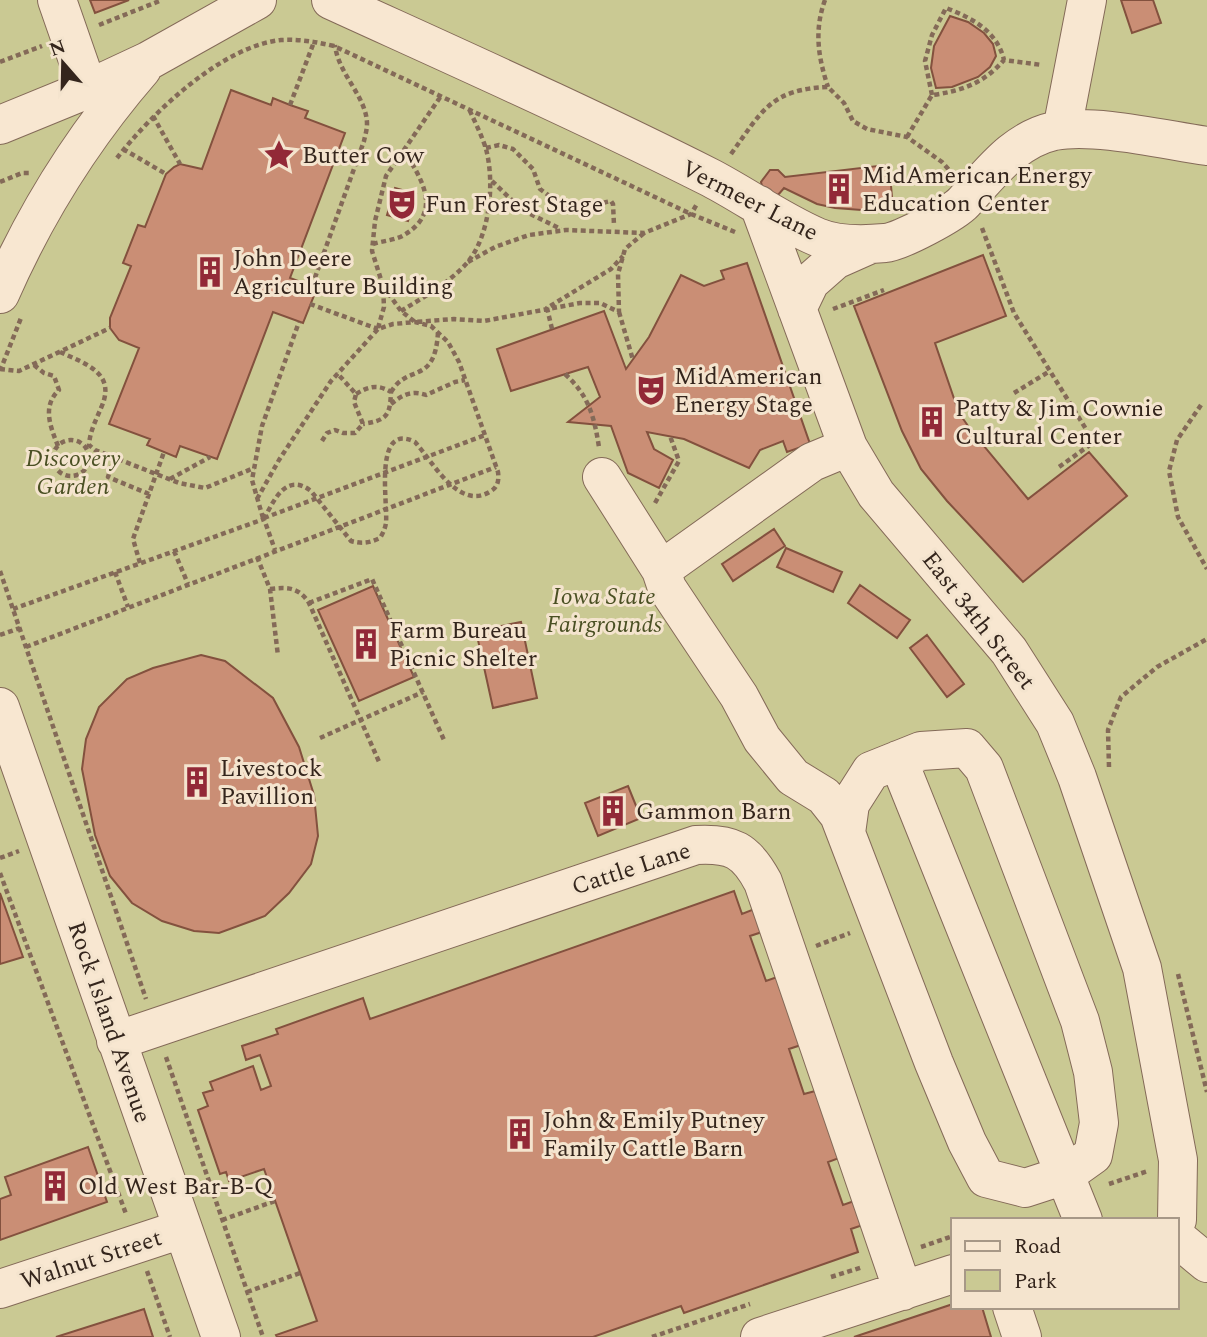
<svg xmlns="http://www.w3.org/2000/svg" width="1207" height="1337" viewBox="0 0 1207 1337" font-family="Spectral,serif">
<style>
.green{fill:#cac993;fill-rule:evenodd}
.building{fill:#ca8e75;stroke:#83513e;stroke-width:2}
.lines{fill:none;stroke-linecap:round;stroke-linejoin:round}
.minor-casing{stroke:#846a58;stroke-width:40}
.path{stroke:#846a58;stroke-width:4.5;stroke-dasharray:5 3.5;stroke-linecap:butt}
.minor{stroke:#f8e7d1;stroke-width:38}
.labels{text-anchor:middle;stroke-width:6;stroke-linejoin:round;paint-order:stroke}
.poi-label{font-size:24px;fill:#34251c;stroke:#f4e4ce;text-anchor:start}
.street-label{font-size:24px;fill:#34251c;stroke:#f4e4ce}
.park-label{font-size:24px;font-style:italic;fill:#4a5023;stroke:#f4e4ce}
</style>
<rect width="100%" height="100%" fill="#ecd9be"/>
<path class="green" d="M0,0H1207V1337H0ZM953,1220H1177V1307H953Z"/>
<path class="building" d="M90,0H129L95,13Z
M1121,0H1153L1161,23L1132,33Z
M950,16L968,22L984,33L993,44L996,56L990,67L978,77L952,87L936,88L931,68L934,46Z
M231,90L271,105L273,98L290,105L308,111L305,118L345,133L290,278L317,288L303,323L273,312L217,459L180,446L176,457L147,445L150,439L109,424L139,348L119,340L110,328V318L131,266L123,263L138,225L145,227L166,174L174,167L180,164L202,169Z
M886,165L887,174H890L893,209L875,211L835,208L817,204L784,188L778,195L763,190L761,182L770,170H778L785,177Z
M395,188L416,194L408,221L387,215Z
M983,255L1006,316L935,343L959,413L973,433L1028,499L1089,452L1127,496L1023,582L947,501L921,469L902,431L854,306Z
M747,263L810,444L787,452L783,441L760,450L749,468L684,439L647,432L654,449L673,460L659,488L628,473L611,426L568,422L600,397L588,367L511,391L497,349L604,311L626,369L649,337L681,275L704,286L724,279L721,271Z
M774,529L785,546L733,581L722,564Z
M786,548L842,572L833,592L777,567Z
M860,585L910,620L897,638L848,603Z
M373,586L414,677L359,701L318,610Z
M521,622L537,698L493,708L476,631Z
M927,635L964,684L947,697L910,648Z
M201,655L225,661L273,698L299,747L314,795L318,836L311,864L289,893L265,916L219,933L194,931L162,921L132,903L110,876L95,835L82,769L86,739L99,707L127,679L153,668Z
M628,786L641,818L598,836L585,803Z
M734,891L742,914L757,908L765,931L750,936L766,981L780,976L804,1044L789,1049L804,1094L819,1090L842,1157L828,1162L843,1205L857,1200L866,1224L851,1229L858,1252L684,1313L681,1306L593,1337H277L276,1335L317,1321L264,1169L229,1181L226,1172L220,1174L198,1110L208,1106L203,1093L213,1090L210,1082L253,1066L261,1090L271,1086L260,1055L246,1060L242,1046L278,1034L276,1029L363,998L370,1019Z
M0,893L23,957L0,964Z
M88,1147L107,1202L0,1240V1199L11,1195L5,1177Z
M953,1304V1307H982L991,1337H854Z
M144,1309L153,1337H56Z"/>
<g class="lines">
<defs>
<path id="minor" d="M57,0L88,89
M331,0C458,58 586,115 711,178C747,197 780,221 817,237C838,246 863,245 885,243C900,242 954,213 964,202C991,173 1014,140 1054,131C1094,123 1165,140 1207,146
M0,125L88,89L148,61L257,0
M1062,130L1087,0
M759,205L848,447L876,494L1009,651L1055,723L1077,777L1142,968L1178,1160L1177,1220
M0,294C36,212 83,137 142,69
M797,309L810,282L835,260L871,244
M602,477L661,570
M0,707L221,1337
M898,760L1083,1220
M846,833L850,804L871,771L921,751L967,748L984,768L1080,1021L1093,1072L1099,1123L1093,1155L1065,1175L1025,1188L986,1178L967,1142L934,1063L839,815L824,796L793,777L762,739L739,696L667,588L661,570L812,462L848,447
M116,1041L696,845C732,843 746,850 763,882L903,1291
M1177,1238L1207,1263
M0,1289L182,1229
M1012,1307L1022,1337
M760,1337L953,1274"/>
</defs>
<use href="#minor" class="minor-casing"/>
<path class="path" d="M825,0C814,30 818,57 828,87
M99,25L162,0
M0,62L42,46
M932,95L925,61L932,35L946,8C972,18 997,31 1004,60
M290,105L314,42
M153,116L180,164
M907,137L932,95C962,91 984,83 1004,60L1042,65
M486,148L499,145L513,149L533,169L540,189L552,198L560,197L562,206L568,208L581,203L589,206L611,201L613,204L614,225
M123,149L166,174
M731,154C762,111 771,89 828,87L844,103L853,121L867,129L907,137L942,162L951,172
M117,158C152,113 222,46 281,40C300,39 316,42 334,46L691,214L735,232
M492,181L522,210L561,229
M0,182L22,173H29
M982,228L1014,313L1094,442L1059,467
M373,244C382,241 396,240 404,235C443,212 422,179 404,151
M468,262L495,247L529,235L566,230L644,233L691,214L697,204
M312,286L364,141C365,136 367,130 367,124C367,97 338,74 335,45
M383,286L401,311L415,322L454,319L484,321L580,303H600L619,312L618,274L625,249L644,233
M310,304L378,329
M833,309L884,290
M401,311C424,297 449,283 467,263C490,236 495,183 486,149C482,136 475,122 469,109
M619,312L633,360
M378,328L384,307L383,286L372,251L375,221L386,176L441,96
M552,329L547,308L611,269L623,256
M60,352C86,364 117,373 101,408C96,420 90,431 89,445L95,450L179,483L205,488L254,468
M34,365L44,373L54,376L59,390C42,406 50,426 58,446
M0,369L19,371L110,328
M0,371L21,318
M565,374C589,396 594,416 599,447
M391,392C408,363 435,386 438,332
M1014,393L1050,371
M356,394C369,386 378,384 391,392C390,416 387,420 363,424
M391,404C402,395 412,390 426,395L455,382L465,380
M1201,405L1177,440L1169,471L1178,517L1207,569
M53 458a18 18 0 1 1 36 0a18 18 0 1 1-36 0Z
M322,441L327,433L335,430L343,433H355L363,424L354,402L356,394L337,373
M114,458L108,477L149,494
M170,479L210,457
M257,499L279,460L331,381L378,329L393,324L415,322L431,326L448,342L459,362L498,472C499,480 498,487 491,491C459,512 433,462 415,442C373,421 388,503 386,523C385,529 383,533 380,538C369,543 362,544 351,541L311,491C286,472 274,500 264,519
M655,503L679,461L670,436
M263,518L252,480L262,426L299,322
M264,518L485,435
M174,551L188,584
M257,557L270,589L278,656
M140,563L133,539L164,452
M0,571L146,999
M115,572L128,607
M270,589C287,587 299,587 309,603L380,764
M309,603L372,579L444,740
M13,609L264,519L275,550
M0,635L20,628
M26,647L496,467
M320,738L423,692
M1109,767L1108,730L1121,697L1157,667L1207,639
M0,858L19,851
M0,873L126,1214
M816,946L850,933
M1178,974L1207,1092
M166,1057L263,1337
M1109,1184L1148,1171
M222,1220L275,1201
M921,1247L953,1236
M147,1271L170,1337
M831,1277L863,1267
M247,1292L300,1273
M652,1337L750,1304"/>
<use href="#minor" class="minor"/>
</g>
<defs>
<symbol id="sight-bare" viewBox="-9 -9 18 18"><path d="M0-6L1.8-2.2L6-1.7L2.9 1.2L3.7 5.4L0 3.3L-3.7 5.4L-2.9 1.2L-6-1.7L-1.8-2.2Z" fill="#922937" stroke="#f4e4ce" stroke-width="2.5" paint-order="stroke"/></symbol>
<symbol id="building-bare" viewBox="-9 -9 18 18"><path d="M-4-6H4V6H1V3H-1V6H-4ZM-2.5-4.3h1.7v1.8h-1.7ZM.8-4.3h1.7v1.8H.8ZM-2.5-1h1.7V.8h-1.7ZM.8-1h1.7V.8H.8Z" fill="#922937" stroke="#f4e4ce" stroke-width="2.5" paint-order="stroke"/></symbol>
<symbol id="theatre-bare" viewBox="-9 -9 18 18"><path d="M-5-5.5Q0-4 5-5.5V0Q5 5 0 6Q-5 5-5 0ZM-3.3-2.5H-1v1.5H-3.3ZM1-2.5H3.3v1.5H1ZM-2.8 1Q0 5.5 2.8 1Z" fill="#922937" stroke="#f4e4ce" stroke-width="2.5" paint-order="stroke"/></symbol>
</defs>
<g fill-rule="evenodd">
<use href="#sight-bare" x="257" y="133" width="44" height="44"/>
<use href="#building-bare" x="817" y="167" width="44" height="44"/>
<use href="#theatre-bare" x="380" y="182" width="44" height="44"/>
<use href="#building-bare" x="188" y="250" width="44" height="44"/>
<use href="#theatre-bare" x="629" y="368" width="44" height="44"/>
<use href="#building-bare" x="910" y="400" width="44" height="44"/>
<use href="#building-bare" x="344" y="622" width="44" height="44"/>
<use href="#building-bare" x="175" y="760" width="44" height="44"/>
<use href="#building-bare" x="591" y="789" width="44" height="44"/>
<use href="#building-bare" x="498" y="1112" width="44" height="44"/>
<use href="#building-bare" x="33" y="1164" width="44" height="44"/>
</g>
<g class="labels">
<g class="poi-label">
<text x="302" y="163">Butter Cow</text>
<text x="862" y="183">MidAmerican Energy<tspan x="862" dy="28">Education Center</tspan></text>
<text x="425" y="212">Fun Forest Stage</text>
<text x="233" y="266">John Deere<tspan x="233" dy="28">Agriculture Building</tspan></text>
<text x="674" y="384">MidAmerican<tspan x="674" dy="28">Energy Stage</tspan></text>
<text x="955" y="416">Patty &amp; Jim Cownie<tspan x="955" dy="28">Cultural Center</tspan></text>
<text x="389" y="638">Farm Bureau<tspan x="389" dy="28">Picnic Shelter</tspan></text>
<text x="220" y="776">Livestock<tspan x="220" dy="28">Pavillion</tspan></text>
<text x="636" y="819">Gammon Barn</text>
<text x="543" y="1128">John &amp; Emily Putney<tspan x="543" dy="28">Family Cattle Barn</tspan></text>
<text x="78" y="1194">Old West Bar-B-Q</text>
</g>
<g class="street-label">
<text transform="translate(750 200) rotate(27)" y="8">Vermeer Lane</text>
<text transform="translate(979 620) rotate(52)" y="8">East 34th Street</text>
<text transform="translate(631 868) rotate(-18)" y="8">Cattle Lane</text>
<text transform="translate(110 1022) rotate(71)" y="8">Rock Island Avenue</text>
<text transform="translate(91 1259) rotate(-18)" y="8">Walnut Street</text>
</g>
<g class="park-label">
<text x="73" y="466">Discovery<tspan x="73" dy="28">Garden</tspan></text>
<text x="604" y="604">Iowa State<tspan x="604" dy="28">Fairgrounds</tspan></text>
</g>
</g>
<rect x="951" y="1218" width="228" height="91" fill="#f4e4ce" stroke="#a79887" stroke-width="2"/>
<rect x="965" y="1241" width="35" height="10" fill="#f8e7d1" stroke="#a79887" stroke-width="2"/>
<text x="1014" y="1253" font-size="21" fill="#34251c">Road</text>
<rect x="965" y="1270" width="35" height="21" fill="#cac993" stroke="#a79887" stroke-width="2"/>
<text x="1014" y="1288" font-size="21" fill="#34251c">Park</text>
<g transform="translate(63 63) rotate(340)" stroke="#f4e4ce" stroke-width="5" paint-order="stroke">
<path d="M0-5L12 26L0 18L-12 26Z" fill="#34251c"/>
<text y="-10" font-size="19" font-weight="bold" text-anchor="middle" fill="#34251c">N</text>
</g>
</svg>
